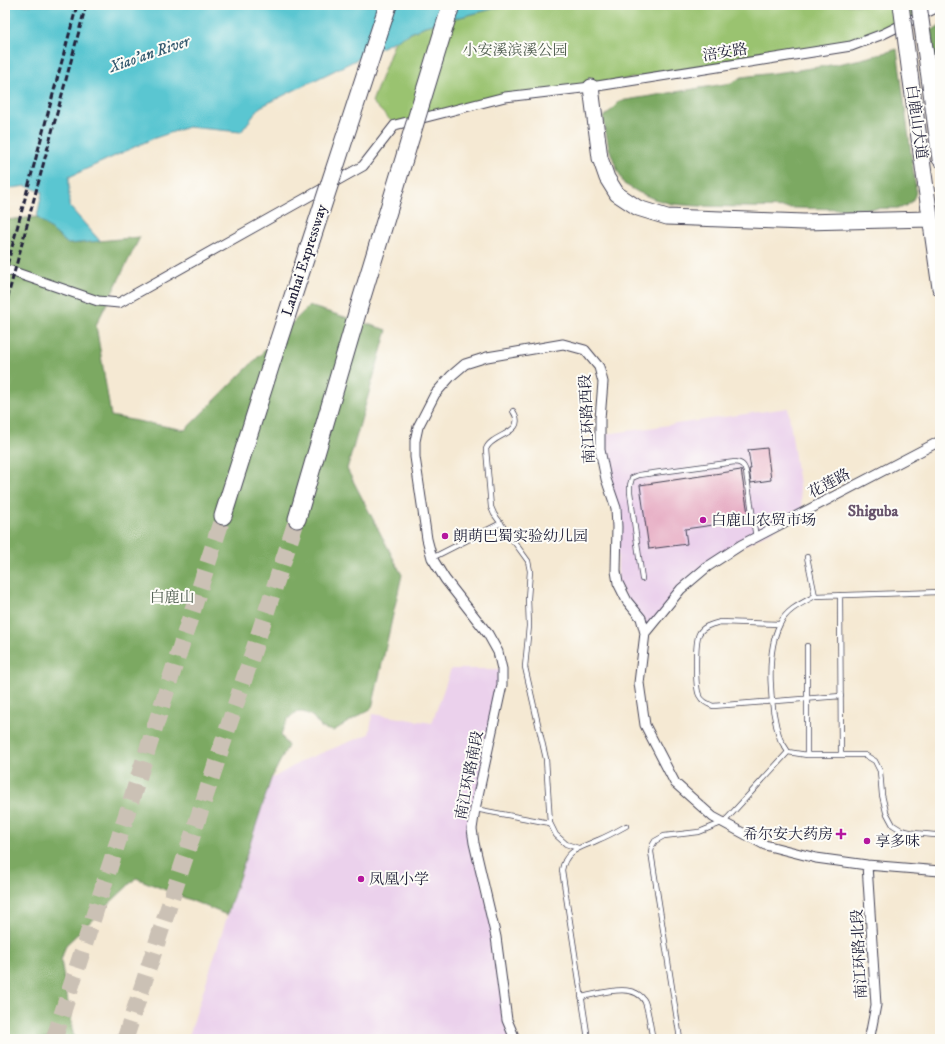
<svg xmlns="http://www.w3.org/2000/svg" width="945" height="1044" viewBox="0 0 945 1044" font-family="'IM FELL DW Pica','Noto Serif SC',serif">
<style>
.built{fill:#ebd1ec}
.green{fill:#9ac36f;stroke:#5e7255}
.forest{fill:#7ba962;stroke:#4e664e}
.water{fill:#5ac6d1;stroke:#3e7486}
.building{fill:#e7aec5}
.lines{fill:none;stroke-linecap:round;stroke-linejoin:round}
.highway-tunnel{stroke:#cbc1b5;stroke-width:17;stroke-dasharray:17 8;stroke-linecap:butt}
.lane-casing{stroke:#424052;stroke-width:6}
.street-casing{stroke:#424052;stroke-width:11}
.primary-casing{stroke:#424052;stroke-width:17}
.highway-casing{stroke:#424052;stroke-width:19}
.lane{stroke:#fff;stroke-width:4.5}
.street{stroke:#fff;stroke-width:9}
.primary{stroke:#fff;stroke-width:15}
.highway{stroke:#fff;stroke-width:17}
.rail{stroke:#22223b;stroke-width:3;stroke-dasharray:6 3;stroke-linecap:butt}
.primary-bridge-casing{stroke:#424052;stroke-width:17;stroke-linecap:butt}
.highway-bridge-casing{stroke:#424052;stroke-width:19;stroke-linecap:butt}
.primary-bridge{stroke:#fff;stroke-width:15}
.highway-bridge{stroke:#fff;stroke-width:17}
.poi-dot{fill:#b5179e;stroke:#fdfcf7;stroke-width:1.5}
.labels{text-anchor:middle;stroke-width:4;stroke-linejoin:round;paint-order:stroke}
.park-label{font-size:15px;fill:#4c5a4d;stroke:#fdfcf7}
.street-label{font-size:15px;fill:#22223b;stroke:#fdfcf7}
.poi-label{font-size:15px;fill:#22223b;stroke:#fdfcf7;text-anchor:start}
.water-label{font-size:16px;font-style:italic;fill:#365b70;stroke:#fdfcf7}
.neighbourhood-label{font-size:16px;font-weight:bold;fill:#67536b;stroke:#fdfcf7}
</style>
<rect width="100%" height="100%" fill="#fdfcf7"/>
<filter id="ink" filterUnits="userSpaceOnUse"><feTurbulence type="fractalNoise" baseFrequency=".025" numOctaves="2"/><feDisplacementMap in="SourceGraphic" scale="8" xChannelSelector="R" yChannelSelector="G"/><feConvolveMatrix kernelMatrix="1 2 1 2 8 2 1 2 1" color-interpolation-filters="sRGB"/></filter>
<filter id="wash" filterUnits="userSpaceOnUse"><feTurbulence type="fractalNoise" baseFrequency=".012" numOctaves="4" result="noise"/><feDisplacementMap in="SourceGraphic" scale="16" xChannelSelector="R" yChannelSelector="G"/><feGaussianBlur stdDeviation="0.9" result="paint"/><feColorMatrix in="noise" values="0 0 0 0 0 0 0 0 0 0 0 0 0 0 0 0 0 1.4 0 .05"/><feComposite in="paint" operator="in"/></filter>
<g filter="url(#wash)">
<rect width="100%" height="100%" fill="#f5e9d3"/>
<path class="built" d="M788,408L803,513L707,567L645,633L618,583L617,527L600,435Z
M451,669H502L472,829L515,1039H188L271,779L304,760L369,734L373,714L432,723Z"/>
<path class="green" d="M508,5H940L851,46L505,97L395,125L372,102L395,41L425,26Z"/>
<path class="forest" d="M940,25V95L931,31Z
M897,49L916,190C915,200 910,204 901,208L844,209L697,206L672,204L654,199L638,192L624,184L617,169L609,148L603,118L620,101L731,83L742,77C794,70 847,66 897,49Z
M37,217L68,244L140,237L96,325L111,416L185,430L309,306L387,330L347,469L402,575L372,708L333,731C329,730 324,729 321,727C318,724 316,720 313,717C295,704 286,719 281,735L288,746L271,779L227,915L136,878L66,945L61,960L74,1039H5V220Z"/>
<path class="water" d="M8,5H508L425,26L260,107L241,132L188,127L152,139L69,177V206L100,241L68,244L37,217L42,192L26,186L5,189V6Z"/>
<g id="blocks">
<path class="building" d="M767,448L771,480L751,483L749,469H751L748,450Z
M741,470L749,520L685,529L687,544L649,549L640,485Z"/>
</g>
</g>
<g filter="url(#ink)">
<use href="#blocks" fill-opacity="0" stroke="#424052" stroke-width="1"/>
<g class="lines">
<path class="highway-tunnel" d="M54,1039L223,516
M125,1039L297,519"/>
<defs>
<path id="lane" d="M513,411C528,434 492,433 486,449L491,507L494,514L528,561L530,571L528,598L529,626L525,667L546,759L550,823L556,835L566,844L578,848
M807,557L815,596
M432,558L501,523
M642,579L630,492V485L632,478L639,475L735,462C742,463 744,465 746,472L756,538
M940,592L815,596C802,603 786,610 780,624C765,653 770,709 780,739C782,743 786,748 788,752L807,755H865L875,761L880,771L882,795L886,812L893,825L901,830L914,833L935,835L940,833
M840,595L841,755
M780,624L720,622C713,624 703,626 699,634C695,642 695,686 699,695C702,701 706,703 713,706L841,696
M807,646V755
M475,809L550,823
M581,997C599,994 635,981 645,1002C649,1013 650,1027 653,1039
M582,1039L588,1038
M588,1039L562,870C566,849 581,848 598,840C608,836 617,831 626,826
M680,1039L651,852L652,846L655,841L664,836L699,832L724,822L788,752"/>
<path id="street" d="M5,269L98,301L119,303L363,166L395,125L505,97L591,87L851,46L883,34L940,6
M645,633L681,589L707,567L741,545L940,441
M867,865L876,1005L870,1036L868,1039
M515,1039L507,1020L496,937L474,843L472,829L475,809L502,685V669L498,652L488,634L445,579L432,558L427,539L415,457V441L418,427L435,394L451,376L465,364L487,357L563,344L585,350L599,367L603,382L600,419V450L606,479L616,508L617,527L616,571L618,583L627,601L641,618L645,633L639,683L645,725L675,783L713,817L765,845L816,858L867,865L940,871"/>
<path id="primary" d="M928,70L940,159
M910,74L940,288
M591,87L600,158L607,178L617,194L638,208L667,217L804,222L930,219"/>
<path id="highway" d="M223,516L278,342
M297,519L358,310"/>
</defs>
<use href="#lane" class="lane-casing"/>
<use href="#street" class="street-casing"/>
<use href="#primary" class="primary-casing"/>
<use href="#highway" class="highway-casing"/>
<use href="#lane" class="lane"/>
<use href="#street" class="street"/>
<use href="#primary" class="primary"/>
<use href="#highway" class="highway"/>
<path class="rail" d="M5,273L77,5
M5,307L86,5"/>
<defs>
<path id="primary-bridge" d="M901,5L910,74
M919,5L928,70"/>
<path id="highway-bridge" d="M358,310L451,5
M278,342L388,5"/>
</defs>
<use href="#primary-bridge" class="primary-bridge-casing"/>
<use href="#highway-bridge" class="highway-bridge-casing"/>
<use href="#primary-bridge" class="primary-bridge"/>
<use href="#highway-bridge" class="highway-bridge"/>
</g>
</g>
<g class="poi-dot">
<circle cx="703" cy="520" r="4"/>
<circle cx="445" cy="536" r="4"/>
<path d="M839 828h4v4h4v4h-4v4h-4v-4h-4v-4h4z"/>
<circle cx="867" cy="841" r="4"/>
<circle cx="361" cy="879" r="4"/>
</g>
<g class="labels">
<g class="park-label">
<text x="515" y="55">小安溪滨溪公园</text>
<text x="172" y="602">白鹿山</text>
</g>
<g class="street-label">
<text transform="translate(725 52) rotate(-9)" y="5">涪安路</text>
<text transform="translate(917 122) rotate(82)" y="5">白鹿山大道</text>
<text transform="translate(304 260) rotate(-72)" y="5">Lanhai Expressway</text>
<text transform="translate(587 419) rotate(-93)" y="5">南江环路西段</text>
<text transform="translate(829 483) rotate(-28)" y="5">花莲路</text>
<text transform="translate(469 775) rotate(-79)" y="5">南江环路南段</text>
<text transform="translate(859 954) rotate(-93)" y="5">南江环路北段</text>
</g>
<g class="poi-label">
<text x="711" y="525">白鹿山农贸市场</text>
<text x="453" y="541">朗萌巴蜀实验幼儿园</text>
<text x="833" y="839" text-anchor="end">希尔安大药房</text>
<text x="875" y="846">享多味</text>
<text x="369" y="884">凤凰小学</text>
</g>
<g class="water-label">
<text transform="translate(149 53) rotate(-19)" y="6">Xiao'an River</text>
</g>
<g class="neighbourhood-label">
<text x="873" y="516">Shiguba</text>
</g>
</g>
<rect width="945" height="1044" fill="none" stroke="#fdfcf7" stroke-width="20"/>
</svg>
